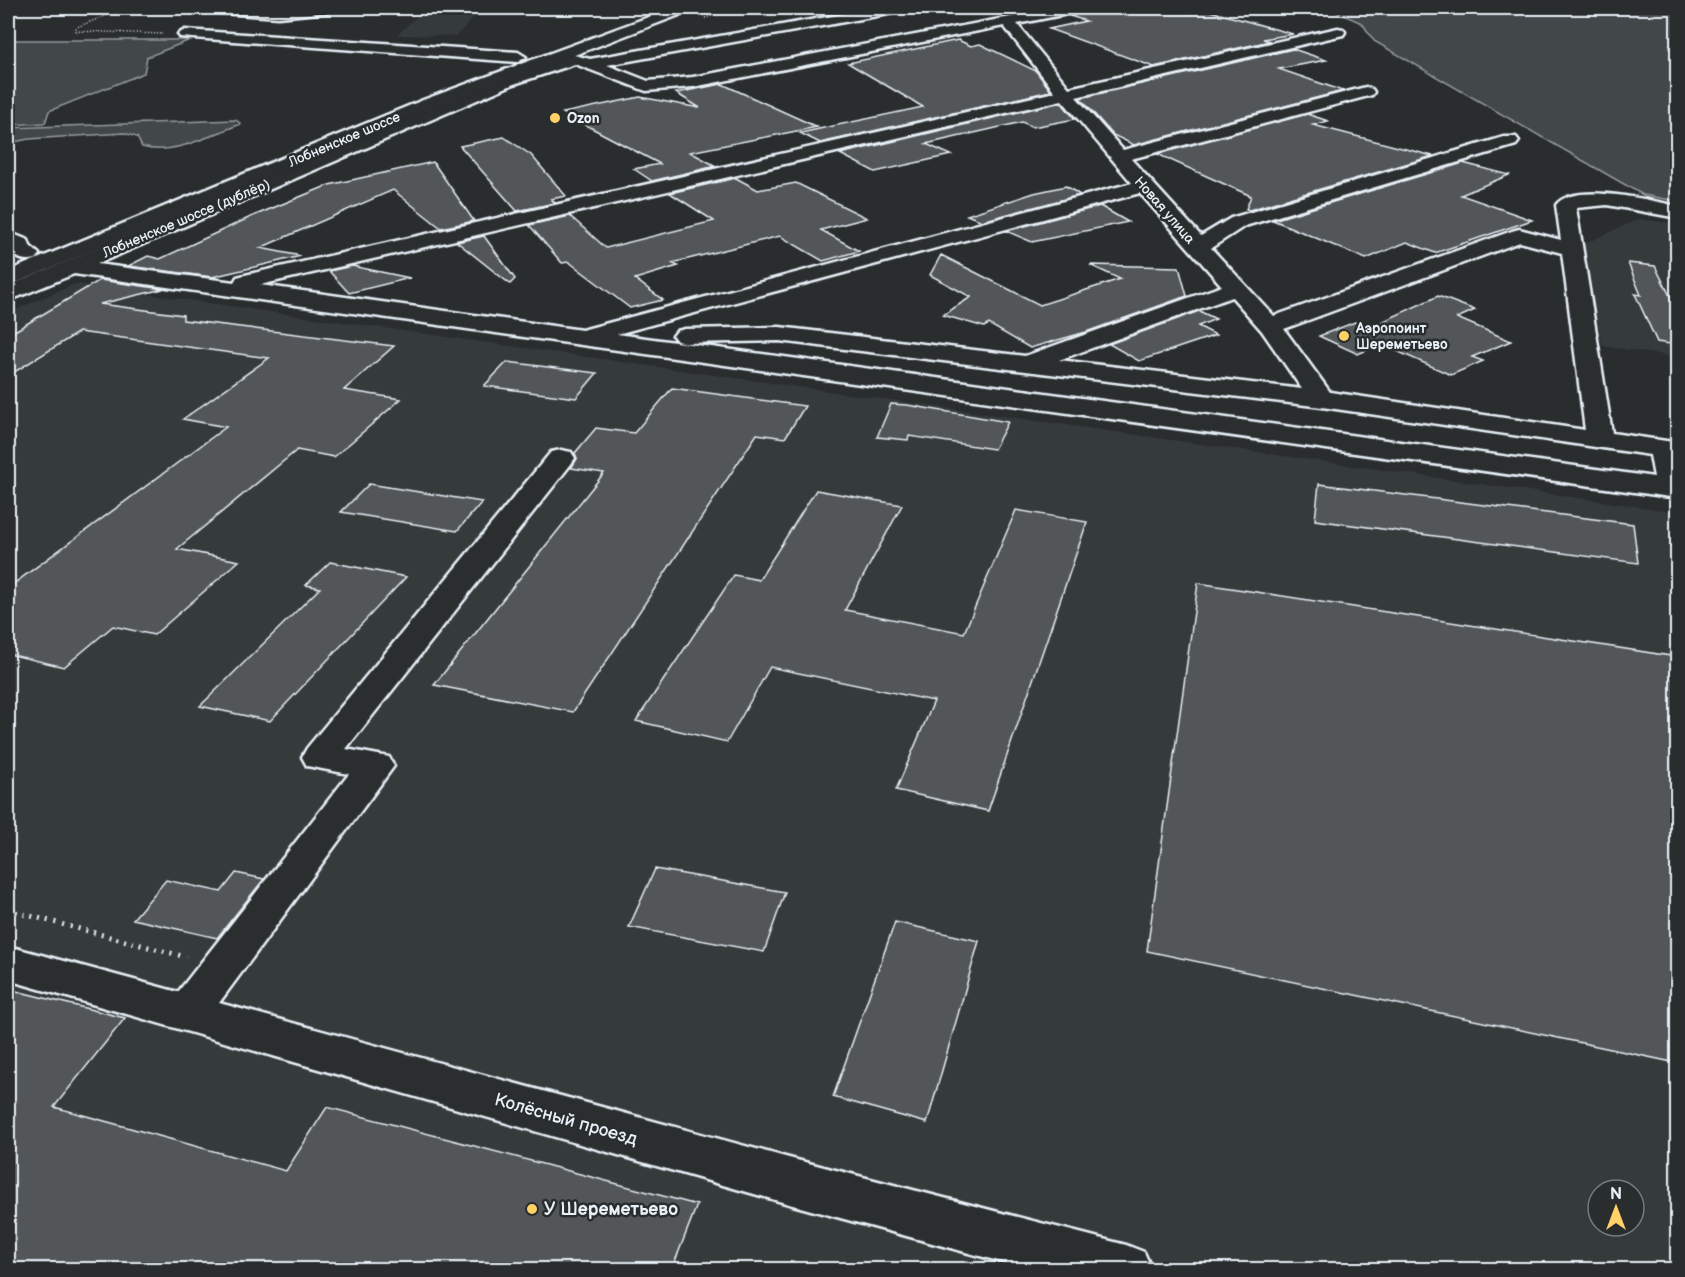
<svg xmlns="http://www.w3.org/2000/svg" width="1685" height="1277" viewBox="0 0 1685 1277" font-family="'Balsamiq Sans',sans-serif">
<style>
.built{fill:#363a3b;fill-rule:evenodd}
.green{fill:#424648;stroke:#959ca0;stroke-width:1.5}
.building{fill:#535759;stroke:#e8f1f8;stroke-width:1.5}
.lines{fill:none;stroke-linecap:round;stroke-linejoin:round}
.minor-casing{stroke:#e8f1f8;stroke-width:5}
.major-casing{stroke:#e8f1f8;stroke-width:5}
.path-far1{stroke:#e8f1f8;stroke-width:1.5;stroke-dasharray:1 2;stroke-linecap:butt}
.path{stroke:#e8f1f8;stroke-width:5;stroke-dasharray:2 6;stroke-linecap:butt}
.minor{fill:#2a2d2e;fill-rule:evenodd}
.major{fill:#2a2d2e;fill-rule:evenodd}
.poi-dot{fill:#ffd166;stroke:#2a2d2e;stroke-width:2}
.labels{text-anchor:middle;stroke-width:5;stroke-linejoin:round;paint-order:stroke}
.far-poi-label{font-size:14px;font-weight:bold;fill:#e8f1f8;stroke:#2a2d2e;text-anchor:start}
.far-street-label{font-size:14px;fill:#e8f1f8;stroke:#2a2d2e}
.near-street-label{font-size:18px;fill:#e8f1f8;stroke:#2a2d2e}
.near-poi-label{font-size:18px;font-weight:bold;fill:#e8f1f8;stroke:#2a2d2e;text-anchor:start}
</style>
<rect width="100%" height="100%" fill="#2a2d2e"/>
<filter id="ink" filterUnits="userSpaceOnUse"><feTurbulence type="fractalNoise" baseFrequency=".0167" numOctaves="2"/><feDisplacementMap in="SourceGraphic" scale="12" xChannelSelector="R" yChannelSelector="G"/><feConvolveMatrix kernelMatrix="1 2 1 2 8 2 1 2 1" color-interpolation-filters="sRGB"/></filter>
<g filter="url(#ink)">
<path class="built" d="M421,13L477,14L456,36L397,35Z
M1639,219L1677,224V357L1603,346L1577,247Z
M75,284L1677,512V1269H8V313ZM1598,1190H1634V1226H1598Z"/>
<path class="green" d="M1327,8H1677V201L1643,195L1374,41L1362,23Z
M8,40H190L147,57L144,73L49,111L45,123L8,125Z
M236,120L241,124C210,135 174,156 142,147L137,137L124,133L29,139L8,143V128Z"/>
<path class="building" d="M1086,8H1169L1188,13L1203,9L1293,34L1263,39L1270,41L1154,67L1049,29L1086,21L1070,16L1082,13Z
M958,40L971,46L980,44L1036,71L1051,91L820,143L800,133L923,107L848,63Z
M1293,49L1326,60L1279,69L1343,91L1134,145L1113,135L1080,98Z
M722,84L817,127L690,152L716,166L652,181L634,169L660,164L563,113L640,97L700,108L676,93Z
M1061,102L1075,119L1033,127L1022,122L926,144L951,155L875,172L840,154Z
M1307,114L1328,121L1313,125L1433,156L1249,210L1246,209L1251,196L1157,154Z
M504,137L531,155L566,196L551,199L555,203L517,211L460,146Z
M433,162L474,221L441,228L393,190L260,248L301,256L212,277L128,266L148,256L160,259L253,216L329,185Z
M1463,163L1509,175L1461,195L1532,220L1435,253L1407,242L1366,259L1273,220Z
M736,178L758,190L796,183L867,218L821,230L859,251L823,261L780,236L672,263L678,266L635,279L663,300L630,308L569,262L562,263L529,225L570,216L606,248L714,221L670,193Z
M1066,186L1080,195L982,221L967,215L1034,193Z
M1100,206L1128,222L1032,242L1006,231Z
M484,236L515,279L510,284L457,242Z
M941,255L1040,305L1120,279L1090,265L1179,267L1187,296L1086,332L1030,348L989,324L984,327L943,315L971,297L930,275Z
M1628,263L1655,266L1677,310V345L1657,342L1635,294L1641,295Z
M352,266L410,278L349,293L329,271Z
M100,280L163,289L100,304L183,315V320L394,346L344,390L401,399L334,457L297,450L177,549L239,561L154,635L113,626L64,667L8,654V588L226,427L183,419L269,358L79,332L8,376V335Z
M1438,296L1475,310L1457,318L1511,341L1472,357L1483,361L1451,375L1381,344L1358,354L1319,336L1355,322L1369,328Z
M1199,311L1216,319L1198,326L1216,335L1139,361L1109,344Z
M507,362L597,373L576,398L484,386Z
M672,388L805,406L785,438L757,434L573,712L434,685L604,473L571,468L577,459L575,453L596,428L634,433Z
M891,404L907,405L1008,422L994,449L909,436L908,440L877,437Z
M369,484L482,502L457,531L341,512Z
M1319,484L1633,524L1638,563L1315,520Z
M816,490L902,505L845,610L964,633L1016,510L1087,522L988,811L896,790L934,701L770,667L727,742L636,721L734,575L759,580Z
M330,562L406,577L270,721L200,706L320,588L306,585Z
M1198,583L1677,657V1063L1147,951Z
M655,869L785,892L764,952L629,927Z
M236,873L264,879L217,938L133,919L166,880L221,892Z
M895,922L979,941L927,1123L833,1097Z
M8,989L125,1018L54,1107L286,1171L327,1107L697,1205L672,1269H8Z"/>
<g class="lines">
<defs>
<path id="minor" d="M202,8H336L329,12L278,17L209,12Z
M878,8H906L899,12L607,65L648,81L693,77L1058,8H1084L1082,11L1017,24L1069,88L1338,28L1343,29L1345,32L1343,35L1076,97L1123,150L1366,87L1372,89L1374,92L1372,95L1131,159L1201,236L1231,218L1504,137H1516L1519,141L1516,145L1245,226L1211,248L1274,316L1512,231L1519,229L1561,240L1556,205C1573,181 1653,201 1678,206V218L1607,205L1576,208L1612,433L1673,442L1678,453V495L1670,497L74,274L8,301V286L502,78L518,64H530L532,67L570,54L590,59ZM1004,26L1055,92L245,275L237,277L234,282L97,264L514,84L575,64L646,91L693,87ZM1062,100L1132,183L582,330L260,285ZM1140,193L1222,286L1025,356L779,327L685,329L677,331L673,336L677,341L685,343L779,341L1322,407L1650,455L1654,477L617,334ZM1520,242L1562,253L1585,430L1330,392L1284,329ZM1232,297L1262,331L1302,389L1059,360Z
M185,30L518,52L526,57L518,62L180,37L178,34Z
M8,232L28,240L30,246L39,254L36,259C15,264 6,249 8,232Z
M561,450L571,452L575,458L571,464L346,749L389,757L394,766L219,1003L789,1158L1126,1245L1144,1252L1152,1270H1031L789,1204L8,980V946L178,992L349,774L307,766L302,757L307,748L551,452Z"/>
<path id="major" d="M673,8H692L690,11L435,108L8,286V271L423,100Z"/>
</defs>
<use href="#minor" class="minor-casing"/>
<use href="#major" class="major-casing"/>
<path class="path-far1" d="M136,8L110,14L77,27L74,31L163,34
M705,18L738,8"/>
<path class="path" d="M8,910L186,957"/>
<use href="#minor" class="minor"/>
<use href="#major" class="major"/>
</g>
</g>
<g class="poi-dot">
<circle cx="555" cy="118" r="6"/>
<circle cx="1344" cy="336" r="6"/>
<circle cx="532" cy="1209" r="6"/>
</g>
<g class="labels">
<g class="far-poi-label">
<text x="567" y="123">Ozon</text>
<text x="1356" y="333">Аэропоинт<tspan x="1356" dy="16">Шереметьево</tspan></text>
</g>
<g class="far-street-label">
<text transform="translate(344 139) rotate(-23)" y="5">Лобненское шоссе</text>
<text transform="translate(1165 210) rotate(49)" y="5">Новая улица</text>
<text transform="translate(186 218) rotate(-23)" y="5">Лобненское шоссе (дублёр)</text>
</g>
<g class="near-street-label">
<text transform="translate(566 1119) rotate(16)" y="6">Колёсный проезд</text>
</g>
<g class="near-poi-label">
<text x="544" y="1215">У Шереметьево</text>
</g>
</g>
<rect width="1685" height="1277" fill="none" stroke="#2a2d2e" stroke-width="30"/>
<rect x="15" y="15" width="1655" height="1247" fill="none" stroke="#e8f1f8" stroke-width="2" filter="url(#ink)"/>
<g transform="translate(1616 1208)"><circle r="28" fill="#2a2d2e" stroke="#767b7f" stroke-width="1.5"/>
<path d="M0-4.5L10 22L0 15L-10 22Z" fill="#ffd166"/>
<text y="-9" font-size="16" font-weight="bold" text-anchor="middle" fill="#e8f1f8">N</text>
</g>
</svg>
